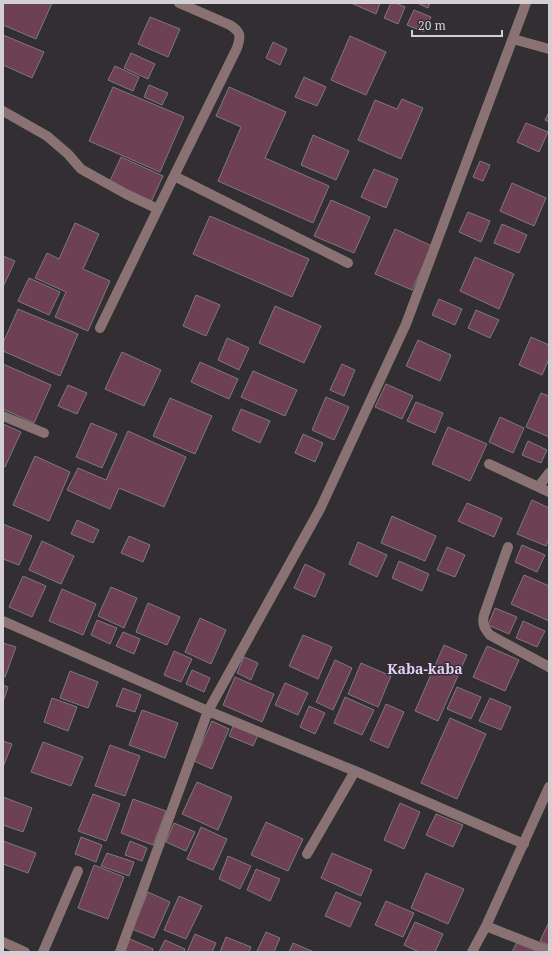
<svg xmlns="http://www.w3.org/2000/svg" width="552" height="955" viewBox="0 0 552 955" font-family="'Noto Serif',serif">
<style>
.building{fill:#6d4053;stroke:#7e787a}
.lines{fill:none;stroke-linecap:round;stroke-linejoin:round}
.minor{stroke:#8a7272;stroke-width:10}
.labels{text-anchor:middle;stroke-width:3;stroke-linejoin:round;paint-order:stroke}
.quarter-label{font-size:14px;font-weight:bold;fill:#e3cff8;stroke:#312f32}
</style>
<rect width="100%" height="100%" fill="#312f32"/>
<path class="building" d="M3,3H52L36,39L3,25Z
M351,3H380L376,14Z
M391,3H396L405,7L398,24L384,18Z
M417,3H430L428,8Z
M414,10L431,17L424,32L407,25Z
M150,17L180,29L168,57L138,44Z
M3,35L44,52L32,78L3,65Z
M350,36L386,52L366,95L331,80Z
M273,42L287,49L280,65L266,58Z
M131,53L155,64L148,79L124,68Z
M115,66L139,77L133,91L108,80Z
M304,77L326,87L317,106L295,97Z
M149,85L168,93L162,105L144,97Z
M113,87L184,117L160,172L89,141Z
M229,87L286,112L265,158L329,186L313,223L218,181L241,127L216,116Z
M402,99L423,108L401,159L358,140L375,100L397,109Z
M549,112V122L545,120Z
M526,123L548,132L539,152L517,142Z
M313,135L349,151L336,180L301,165Z
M121,157L163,176L151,202L109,183Z
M480,161L490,165L483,181L473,177Z
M374,169L398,179L386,208L361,197Z
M512,183L546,198L534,226L500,211Z
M331,200L370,217L354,253L314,236Z
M468,212L490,221L481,242L459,232Z
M210,216L309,259L292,297L193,254Z
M75,223L99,234L83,269L110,281L88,331L55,317L66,292L35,278L47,253L59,259Z
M502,224L527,235L519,253L494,243Z
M395,229L432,246L412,290L375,274Z
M3,256L15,261L3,287Z
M475,257L514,274L499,309L460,291Z
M29,278L60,292L49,315L18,301Z
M196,295L220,305L206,336L183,326Z
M439,299L462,309L455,325L432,315Z
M275,306L321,326L304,363L259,343Z
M18,309L78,334L60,376L3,351V343Z
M476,310L499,320L490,338L468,328Z
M531,337L549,345V359L542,375L519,365Z
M227,338L249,348L239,370L218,360Z
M418,340L451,355L440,381L406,366Z
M122,352L161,370L144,406L105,389Z
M200,362L238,379L229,399L191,382Z
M3,364L51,385L34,423L3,409Z
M342,364L355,370L344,396L330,390Z
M253,371L297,390L285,416L241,397Z
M386,384L413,396L402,419L375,407Z
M68,385L87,393L77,414L58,406Z
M541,393L549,396V437L526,427Z
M326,397L349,407L334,440L312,430Z
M170,398L212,416L195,454L153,436Z
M416,402L443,413L435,433L407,421Z
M241,409L270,421L260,443L232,430Z
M500,417L524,428L513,453L489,442Z
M91,423L117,434L102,468L76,457Z
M3,424L21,432L5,467L3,466Z
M448,427L487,444L470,481L432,464Z
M128,431L186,457L164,507L119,488L110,509L67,490L78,468L106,480Z
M303,434L323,443L315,462L295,453Z
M528,441L547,450L541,463L522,455Z
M35,456L70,472L49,521L13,505Z
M532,500L549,508V539L546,546L517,534Z
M467,503L502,518L494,537L458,521Z
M392,516L436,536L425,561L381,543Z
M77,520L99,530L93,543L71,534Z
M3,524L32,536L19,565L3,559Z
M129,536L150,545L143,562L121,553Z
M42,541L74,556L61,584L29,570Z
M358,542L387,555L377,577L349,564Z
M522,545L545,555L537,572L515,562Z
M447,547L465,555L455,577L437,570Z
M399,561L429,574L422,591L392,578Z
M305,564L325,574L315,597L294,588Z
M524,575L549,586V621L511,604Z
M23,576L46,586L32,617L9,607Z
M111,587L137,598L124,628L98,616Z
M62,589L96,604L83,635L49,621Z
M148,603L180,617L167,645L136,632Z
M495,608L517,617L509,634L488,625Z
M200,618L226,630L211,664L185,652Z
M97,620L117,628L110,644L91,635Z
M523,621L545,631L537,647L516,638Z
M123,632L140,639L134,654L116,646Z
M303,635L332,647L318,679L289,666Z
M3,643L16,647L5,677H3Z
M444,645L467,655L438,721L415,711Z
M487,646L519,660L505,691L473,677Z
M174,651L192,659L181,682L164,675Z
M244,657L258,663L251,680L237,673Z
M335,660L352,668L333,710L316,702Z
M361,663L391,676L378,707L348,694Z
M192,670L210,678L204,692L186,684Z
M70,671L98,682L88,708L60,698Z
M235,677L274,694L262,722L223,705Z
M285,683L308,693L298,715L275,705Z
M3,685L8,687L3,702Z
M457,687L481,697L471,719L447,709Z
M123,688L141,695L135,712L116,706Z
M345,697L374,710L362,735L334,723Z
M52,698L77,707L68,731L44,722Z
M490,698L511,707L501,730L479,721Z
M386,704L404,712L388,748L370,740Z
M309,706L325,713L315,734L300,727Z
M142,710L178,723L165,758L129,745Z
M450,718L486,734L457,799L421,783Z
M212,721L229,729L212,769L194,761Z
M234,724L258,735L253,746L229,736Z
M3,741L12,744L3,767Z
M43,742L83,757L71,786L31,772Z
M110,745L140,756L125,796L95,786Z
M197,782L232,797L218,830L182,814Z
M93,794L120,804L106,841L78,831Z
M3,797L32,808L23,832L3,825Z
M133,799L166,811L153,845L121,833Z
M400,803L420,812L404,849L384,840Z
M436,814L463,825L453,847L426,835Z
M266,822L303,839L288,871L251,855Z
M174,823L195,832L186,851L166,842Z
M201,827L227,839L213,870L187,859Z
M81,837L102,845L96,862L75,854Z
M3,841L36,853L28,873L3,864Z
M130,841L147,848L142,861L125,855Z
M107,853L134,862L129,876L101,866Z
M332,853L372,870L361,896L321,878Z
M228,856L251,866L240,889L219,879Z
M94,865L124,877L108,919L78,908Z
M256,869L280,879L270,901L247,890Z
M426,873L464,889L448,924L411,908Z
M148,892L170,902L154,938L132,929Z
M336,892L361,903L350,927L325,916Z
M179,896L202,906L186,939L164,930Z
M386,901L414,913L403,937L375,925Z
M415,922L443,934L435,952H419L404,945Z
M549,922V945L540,941Z
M266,932L280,938L274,952H260L257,951Z
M195,934L216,943L212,952H187Z
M226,937L251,947L249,952H220Z
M130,939L153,949L152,952H124Z
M165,940L185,949L184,952H159Z
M518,940L536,949L535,952H512Z
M293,943L314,952H289Z"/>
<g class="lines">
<path class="minor" d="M513,39L549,49
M3,111L47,136L68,154L81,169L126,194L158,209
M174,176L348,263
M100,328L174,176L237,48C241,36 241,32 230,25L179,3
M3,416L44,433
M489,464L549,492
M539,486L549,473
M508,547L484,615C482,624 484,628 490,635L549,667
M3,621L208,711L355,771L524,844
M307,854L355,771
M486,926L549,951
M3,942L25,952
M43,952L78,871
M120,952L208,711L320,509L406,324L526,3
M472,952L486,926L549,787"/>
</g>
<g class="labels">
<g class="quarter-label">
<text x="425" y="674">Kaba-kaba</text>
</g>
</g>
<rect width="552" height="955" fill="none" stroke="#d2d0d3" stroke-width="8"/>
<path d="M412 30v6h90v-6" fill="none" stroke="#d2d0d3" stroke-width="2"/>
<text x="418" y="30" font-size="12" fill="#d2d0d3" stroke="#312f32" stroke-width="3" paint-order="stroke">20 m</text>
</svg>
